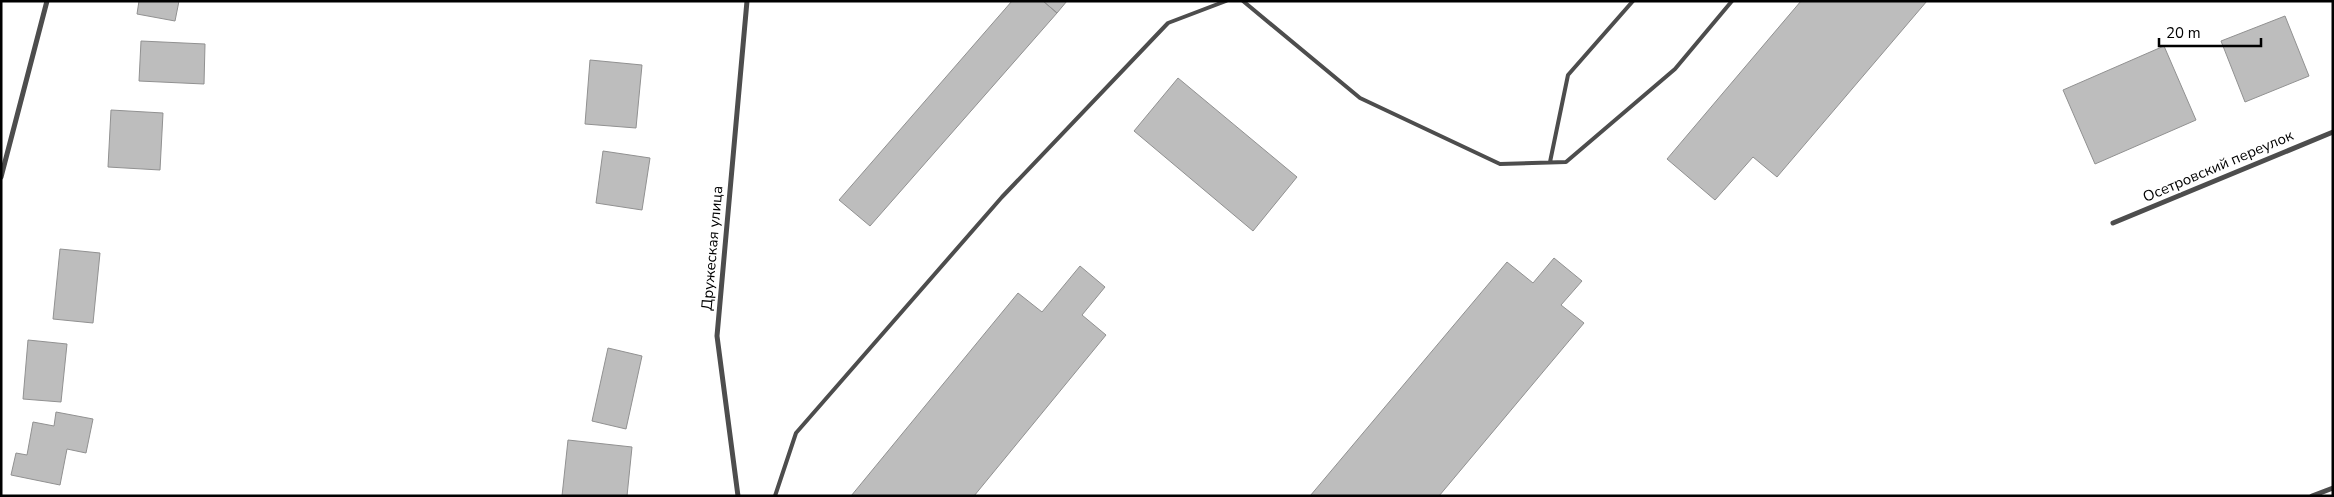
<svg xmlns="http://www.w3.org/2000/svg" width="2334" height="497" viewBox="0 0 2334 497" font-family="'Nunito Sans',sans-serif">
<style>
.building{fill:#bdbdbd;stroke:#919191}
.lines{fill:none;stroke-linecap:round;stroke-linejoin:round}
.service{stroke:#4d4d4d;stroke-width:4}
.minor{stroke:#4d4d4d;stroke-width:5}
.labels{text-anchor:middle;stroke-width:4;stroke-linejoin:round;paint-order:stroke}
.street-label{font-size:15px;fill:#000;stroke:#fff}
</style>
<rect width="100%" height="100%" fill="#fff"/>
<path class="building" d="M139,1H179L175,21L137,14Z
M1012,1H1043L1057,13L870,226L839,200Z
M1043,1H1067L1057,13Z
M1801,1H1927L1777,177L1753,157L1715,200L1667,159Z
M2285,16L2309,76L2245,102L2221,41Z
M141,41L205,44L204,84L139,81Z
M2164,46L2196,120L2095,164L2063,90Z
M590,60L642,65L636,128L585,124Z
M1178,78L1297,177L1253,231L1134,131Z
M111,110L163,113L160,170L108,167Z
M603,151L650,158L642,210L596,203Z
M60,249L100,253L93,323L53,319Z
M1554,258L1582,281L1561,305L1584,323L1439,496H1310L1507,262L1533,283Z
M1080,266L1105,287L1082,315L1106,335L974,496H851L1018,293L1042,312Z
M28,340L67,344L61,402L23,399Z
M608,348L642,356L626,429L592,421Z
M56,412L93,419L86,453L67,449L60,485L11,475L16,453L27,455L33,422L54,426Z
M568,440L632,447L627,496H562Z"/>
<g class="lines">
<path class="service" d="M1243,1L1360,98L1500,164L1566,162L1675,69L1732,1
M1550,162L1568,75L1633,1
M775,496L796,433L1002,197L1168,23L1226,1"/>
<path class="minor" d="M1,177L47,1
M2113,223L2333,132
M738,496L717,336L747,1
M2312,496L2333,488"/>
</g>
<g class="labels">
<g class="street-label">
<text transform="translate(2218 166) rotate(-23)" y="5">Осетровский переулок</text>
<text transform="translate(712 248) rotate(-85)" y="5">Дружеская улица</text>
</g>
</g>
<rect width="2334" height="497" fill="none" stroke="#000000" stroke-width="5"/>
<path d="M2159 38v8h102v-8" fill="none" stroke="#000000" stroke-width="2.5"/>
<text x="2166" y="38" font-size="15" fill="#000000" stroke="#ffffff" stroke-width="4" paint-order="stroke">20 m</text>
</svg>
